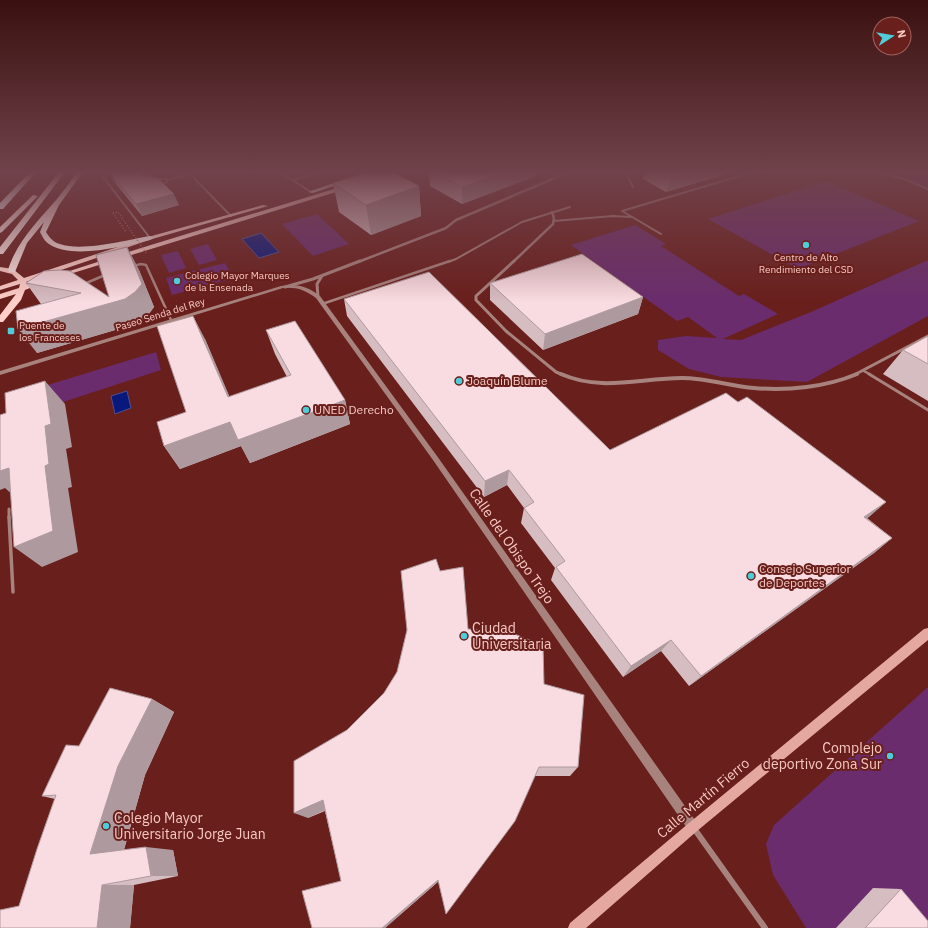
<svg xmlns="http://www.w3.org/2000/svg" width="928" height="928" viewBox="0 0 928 928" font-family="'IBM Plex Sans',sans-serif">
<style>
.green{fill:#6a2c6d}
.water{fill:#09197b;stroke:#504e90}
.pier{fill:#691f1c}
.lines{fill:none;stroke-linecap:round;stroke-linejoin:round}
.path{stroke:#b17671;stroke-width:1.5;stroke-dasharray:1 2;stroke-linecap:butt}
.service-far3{stroke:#a8827d;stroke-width:2}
.service-far2{stroke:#a8827d;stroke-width:2.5}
.service-far1{stroke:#a8827d;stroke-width:3}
.service{stroke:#a8827d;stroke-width:3.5}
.minor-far3{stroke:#a8827d;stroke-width:2.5}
.minor-far2{stroke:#a8827d;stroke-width:3}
.minor-far1{stroke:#a8827d;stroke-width:4}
.minor{stroke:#a8827d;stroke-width:6}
.tertiary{fill:#a8827d;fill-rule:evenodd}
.secondary{fill:#e5a8a1;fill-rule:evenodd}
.primary{fill:#ffcfc9;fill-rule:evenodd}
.trunk{fill:#fde5e2;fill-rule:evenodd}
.motorway{fill:#fbfbfb;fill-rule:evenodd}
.path-bridge{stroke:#b17671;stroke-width:1.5;stroke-dasharray:1 2;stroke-linecap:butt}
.wall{fill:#d6bdc2}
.shaded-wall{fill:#ae9a9e}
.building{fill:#f9dce1;stroke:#ae9a9e}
.poi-dot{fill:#52cbd9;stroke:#691f1c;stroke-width:1.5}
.labels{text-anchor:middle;stroke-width:4;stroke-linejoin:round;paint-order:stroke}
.far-poi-label{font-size:10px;fill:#f6c8c2;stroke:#691f1c;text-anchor:start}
.far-street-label{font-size:10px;fill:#f6c8c2;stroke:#691f1c}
.poi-label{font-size:12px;fill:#f6c8c2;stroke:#691f1c;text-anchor:start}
.near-street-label{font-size:14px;fill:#f6c8c2;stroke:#691f1c}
.near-poi-label{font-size:14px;fill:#f6c8c2;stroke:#691f1c;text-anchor:start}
</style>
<rect width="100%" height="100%" fill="#691f1c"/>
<path class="green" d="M885,172H928V187Z
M826,181L919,221L798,269L708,219Z
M317,214L349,244L313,256L282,224Z
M635,225L666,244L661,246L739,296L744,294L778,314L723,339L741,340L811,312L928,260V316L807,382L721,377L689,369L658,350V340L686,336L717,338L688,317L677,321L571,245Z
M208,244L217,260L199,265L190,249Z
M178,251L186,268L169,273L161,255Z
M225,263L234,278L172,295L166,278Z
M156,352L161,370L8,420L5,398Z
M928,687V928H806L773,875L766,844L774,825Z"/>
<path class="water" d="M261,233L279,252L259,258L242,239Z
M127,391L131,408L115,414L111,396Z"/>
<path class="pier" d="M18,172H80L0,200V192Z"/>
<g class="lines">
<path class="path" d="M396,176L409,172
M113,213L126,232"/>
<path class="service-far3" d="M188,172L231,216
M280,172L311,192
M628,172V177L633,187
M877,172L907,180L928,189
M103,177L150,238
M156,179H165L168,181L159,187L148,185L150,181Z
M167,180L190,174
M293,180L319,172
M553,221L613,216L631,217
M661,234L622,211L753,172
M448,262L456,259L522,222L570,207"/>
<path class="service-far2" d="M133,266L141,264L146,265L171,320
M84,284L105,275
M322,304L450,261
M864,371L871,375"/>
<path class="service-far1" d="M869,374L928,410
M9,509V518"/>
<path class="service" d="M9,517L13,592"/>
<path class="minor-far3" d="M358,262L446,228L456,220L569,172
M513,262L553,224L554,218L552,212"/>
<path class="minor-far2" d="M514,261L476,296V300L506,331L556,372L563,375
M285,287L313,279L360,261
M318,297L317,284L322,276
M854,375L928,336"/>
<path class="minor-far1" d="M561,374C602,392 639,378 682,378C706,378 730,386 754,388C788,391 826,387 857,374"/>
<path class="minor" d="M693,827L765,928"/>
<path class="tertiary" d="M289,285C301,285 310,288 320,296L437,456L697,823L699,827L697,831L693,833L689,831L433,460L316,298C305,290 297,287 283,288L0,375V371L281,286Z"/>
<path class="secondary" d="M928,628V640L697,831L586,928H568L570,923L689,823L924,629Z"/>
<path class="primary" d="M347,185L349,186V188L60,277L54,276L141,248Z
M263,205L268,206L152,239L26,282L27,285L41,280L45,282L25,290L21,300L3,322H0V315L16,294L0,299V294L19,288L20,284L0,290V286L18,280L12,274L0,271V267L13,269L24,278L148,237Z"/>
<path class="trunk" d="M59,172H65L3,254H0V247Z
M77,172H83L59,205L46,232C50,238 53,242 60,244C82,252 127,240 150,236L154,238L150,240C123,246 73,260 49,244C45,242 42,236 40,232L44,222L27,243L15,272H9L8,270C17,241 38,221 57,199C64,190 71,181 77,172Z
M33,195L38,196L2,232L0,233V227Z"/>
<path class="motorway" d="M30,172H36L3,209H0V203Z
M366,172H375L313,193L308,192Z"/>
<path class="path-bridge" d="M113,213L118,212L146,253"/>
</g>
<path class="wall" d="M429,172H536V176L462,204L430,186Z
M645,172H733L666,192L643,179Z
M110,173L153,178H152L179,205L142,216L116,184Z
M333,183L419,186L421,216L371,235L339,212Z
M127,247L139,270L154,307L148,315L139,323L37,353L41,304L26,283L109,297Z
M490,283L643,297L638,314L543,350L490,300Z
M344,299L610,450L738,402L886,502L867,518L892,538L874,553L689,686L661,651L623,677L551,580L555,568L521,523L524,508L507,485L484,497L347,316Z
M266,330L345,400L350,424L250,463L241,446L180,469L164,446L186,412L205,339L229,397L287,377L275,354Z
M928,336V401L883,374L903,350Z
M440,571L468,629L578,767L570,776H535L439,881L385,928H312L341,881L325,811L308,818L347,730L384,693L397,672Z
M152,699L174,712L145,775L124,850H173L178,876L134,885L130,928H0L19,906L55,799L42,796L79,746Z
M873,888L901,889L928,928H836Z"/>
<path class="shaded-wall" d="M142,172H150L153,178L148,180L141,175Z
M505,172H536V176L462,204V187Z
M689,172H733L666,192L671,177Z
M419,186L421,216L371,235L366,205Z
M174,194L179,205L142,216L136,204Z
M127,247L139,270L154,307L148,315L139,323L37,353L18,329L125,299Z
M643,297L638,314L543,350L545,334Z
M193,316L205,339L240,421L228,397Z
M45,381L65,404L72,447L66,449L72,487L68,488L78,552L42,567L14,547L45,466Z
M345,400L350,424L250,463L241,446L180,469L164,446L230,422Z
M9,468L15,497L5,488L0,490V471Z
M509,470L507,485L484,497L485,481Z
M886,502L869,517L848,532L864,517Z
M892,538L874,553L689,686L701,676Z
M671,640L661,651L623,677L631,666Z
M152,699L174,712L145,775L122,856L90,854L118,766Z
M323,800L334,806L308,818L294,813Z
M146,847L173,850L178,876H151Z
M441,879L385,928H382L438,880Z
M102,885H134L130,928H97Z"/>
<path class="building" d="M114,172H142L141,175L154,178L157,177L174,194L136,204L110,173Z
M369,172H393L419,186L366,205L333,183Z
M433,172H505L462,187Z
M661,172H689L671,177Z
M127,247L142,284L135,292L125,299L18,329L16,311L81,293L26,283L44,271L60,270L70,271L109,297L96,255Z
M582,254L643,297L545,334L490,283Z
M429,272L610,450L726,393L738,402L747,397L886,502L864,517L892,538L701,676L671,640L631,666L556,567L565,561L524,508L534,502L509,470L485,481L344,299Z
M193,316L228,397L291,375L266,330L295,321L345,400L238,440L230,422L164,446L157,422L186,412L157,326Z
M928,336V364L903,350Z
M45,381L51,424L45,426L49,464L45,466L53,531L14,547L9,468L0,471V415L6,413L5,393Z
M436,559L440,571L463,567L468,629L509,632L543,645L544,684L584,695L578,767H539L515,821L446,914L438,880L382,928H312L302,891L341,881L323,800L294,813V761L347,730L384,693L397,672L407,630L401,571Z
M110,688L152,699L118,766L90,854L146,847L151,876L102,885L97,928H0V910L19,906L37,849L56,795L42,796L66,745L79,746Z
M901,889L928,921V928H865Z"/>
<linearGradient id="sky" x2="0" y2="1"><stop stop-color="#3a110f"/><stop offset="0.57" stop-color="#70424b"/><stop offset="1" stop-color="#70424b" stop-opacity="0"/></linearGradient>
<rect width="928" height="302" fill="url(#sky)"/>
<g class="poi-dot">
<circle cx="806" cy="245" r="4"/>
<circle cx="177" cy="281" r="4"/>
<rect x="7" y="327" width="8" height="8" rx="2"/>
<circle cx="459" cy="381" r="4"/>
<circle cx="306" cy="410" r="4"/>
<circle cx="751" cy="576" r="4"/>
<circle cx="464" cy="636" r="4"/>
<circle cx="890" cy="756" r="4"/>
<circle cx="106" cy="826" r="4"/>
</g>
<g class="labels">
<g class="far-poi-label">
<text x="806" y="261" text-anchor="middle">Centro de Alto<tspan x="806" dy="12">Rendimiento del CSD</tspan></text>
<text x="185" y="279">Colegio Mayor Marques<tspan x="185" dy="12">de la Ensenada</tspan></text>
<text x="19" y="329">Puente de<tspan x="19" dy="12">los Franceses</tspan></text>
</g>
<g class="far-street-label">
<text transform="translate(160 314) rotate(-17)" y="4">Paseo Senda del Rey</text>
</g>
<g class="poi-label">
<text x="467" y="385">Joaquín Blume</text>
<text x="314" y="414">UNED Derecho</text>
<text x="759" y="573">Consejo Superior<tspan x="759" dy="14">de Deportes</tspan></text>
</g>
<g class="near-street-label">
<text transform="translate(512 546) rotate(55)" y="5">Calle del Obispo Trejo</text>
<text transform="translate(703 798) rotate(-40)" y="5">Calle Martín Fierro</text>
</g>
<g class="near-poi-label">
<text x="472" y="633">Ciudad<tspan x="472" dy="16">Universitaria</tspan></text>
<text x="882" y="753" text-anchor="end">Complejo<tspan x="882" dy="16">deportivo Zona Sur</tspan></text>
<text x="114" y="823">Colegio Mayor<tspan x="114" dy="16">Universitario Jorge Juan</tspan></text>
</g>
</g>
<g transform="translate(892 36) rotate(78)"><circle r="19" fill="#691f1c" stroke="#a1635e"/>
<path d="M0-3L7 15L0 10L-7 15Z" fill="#52cbd9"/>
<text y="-6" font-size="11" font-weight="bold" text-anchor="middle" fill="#f6c8c2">N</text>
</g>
</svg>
